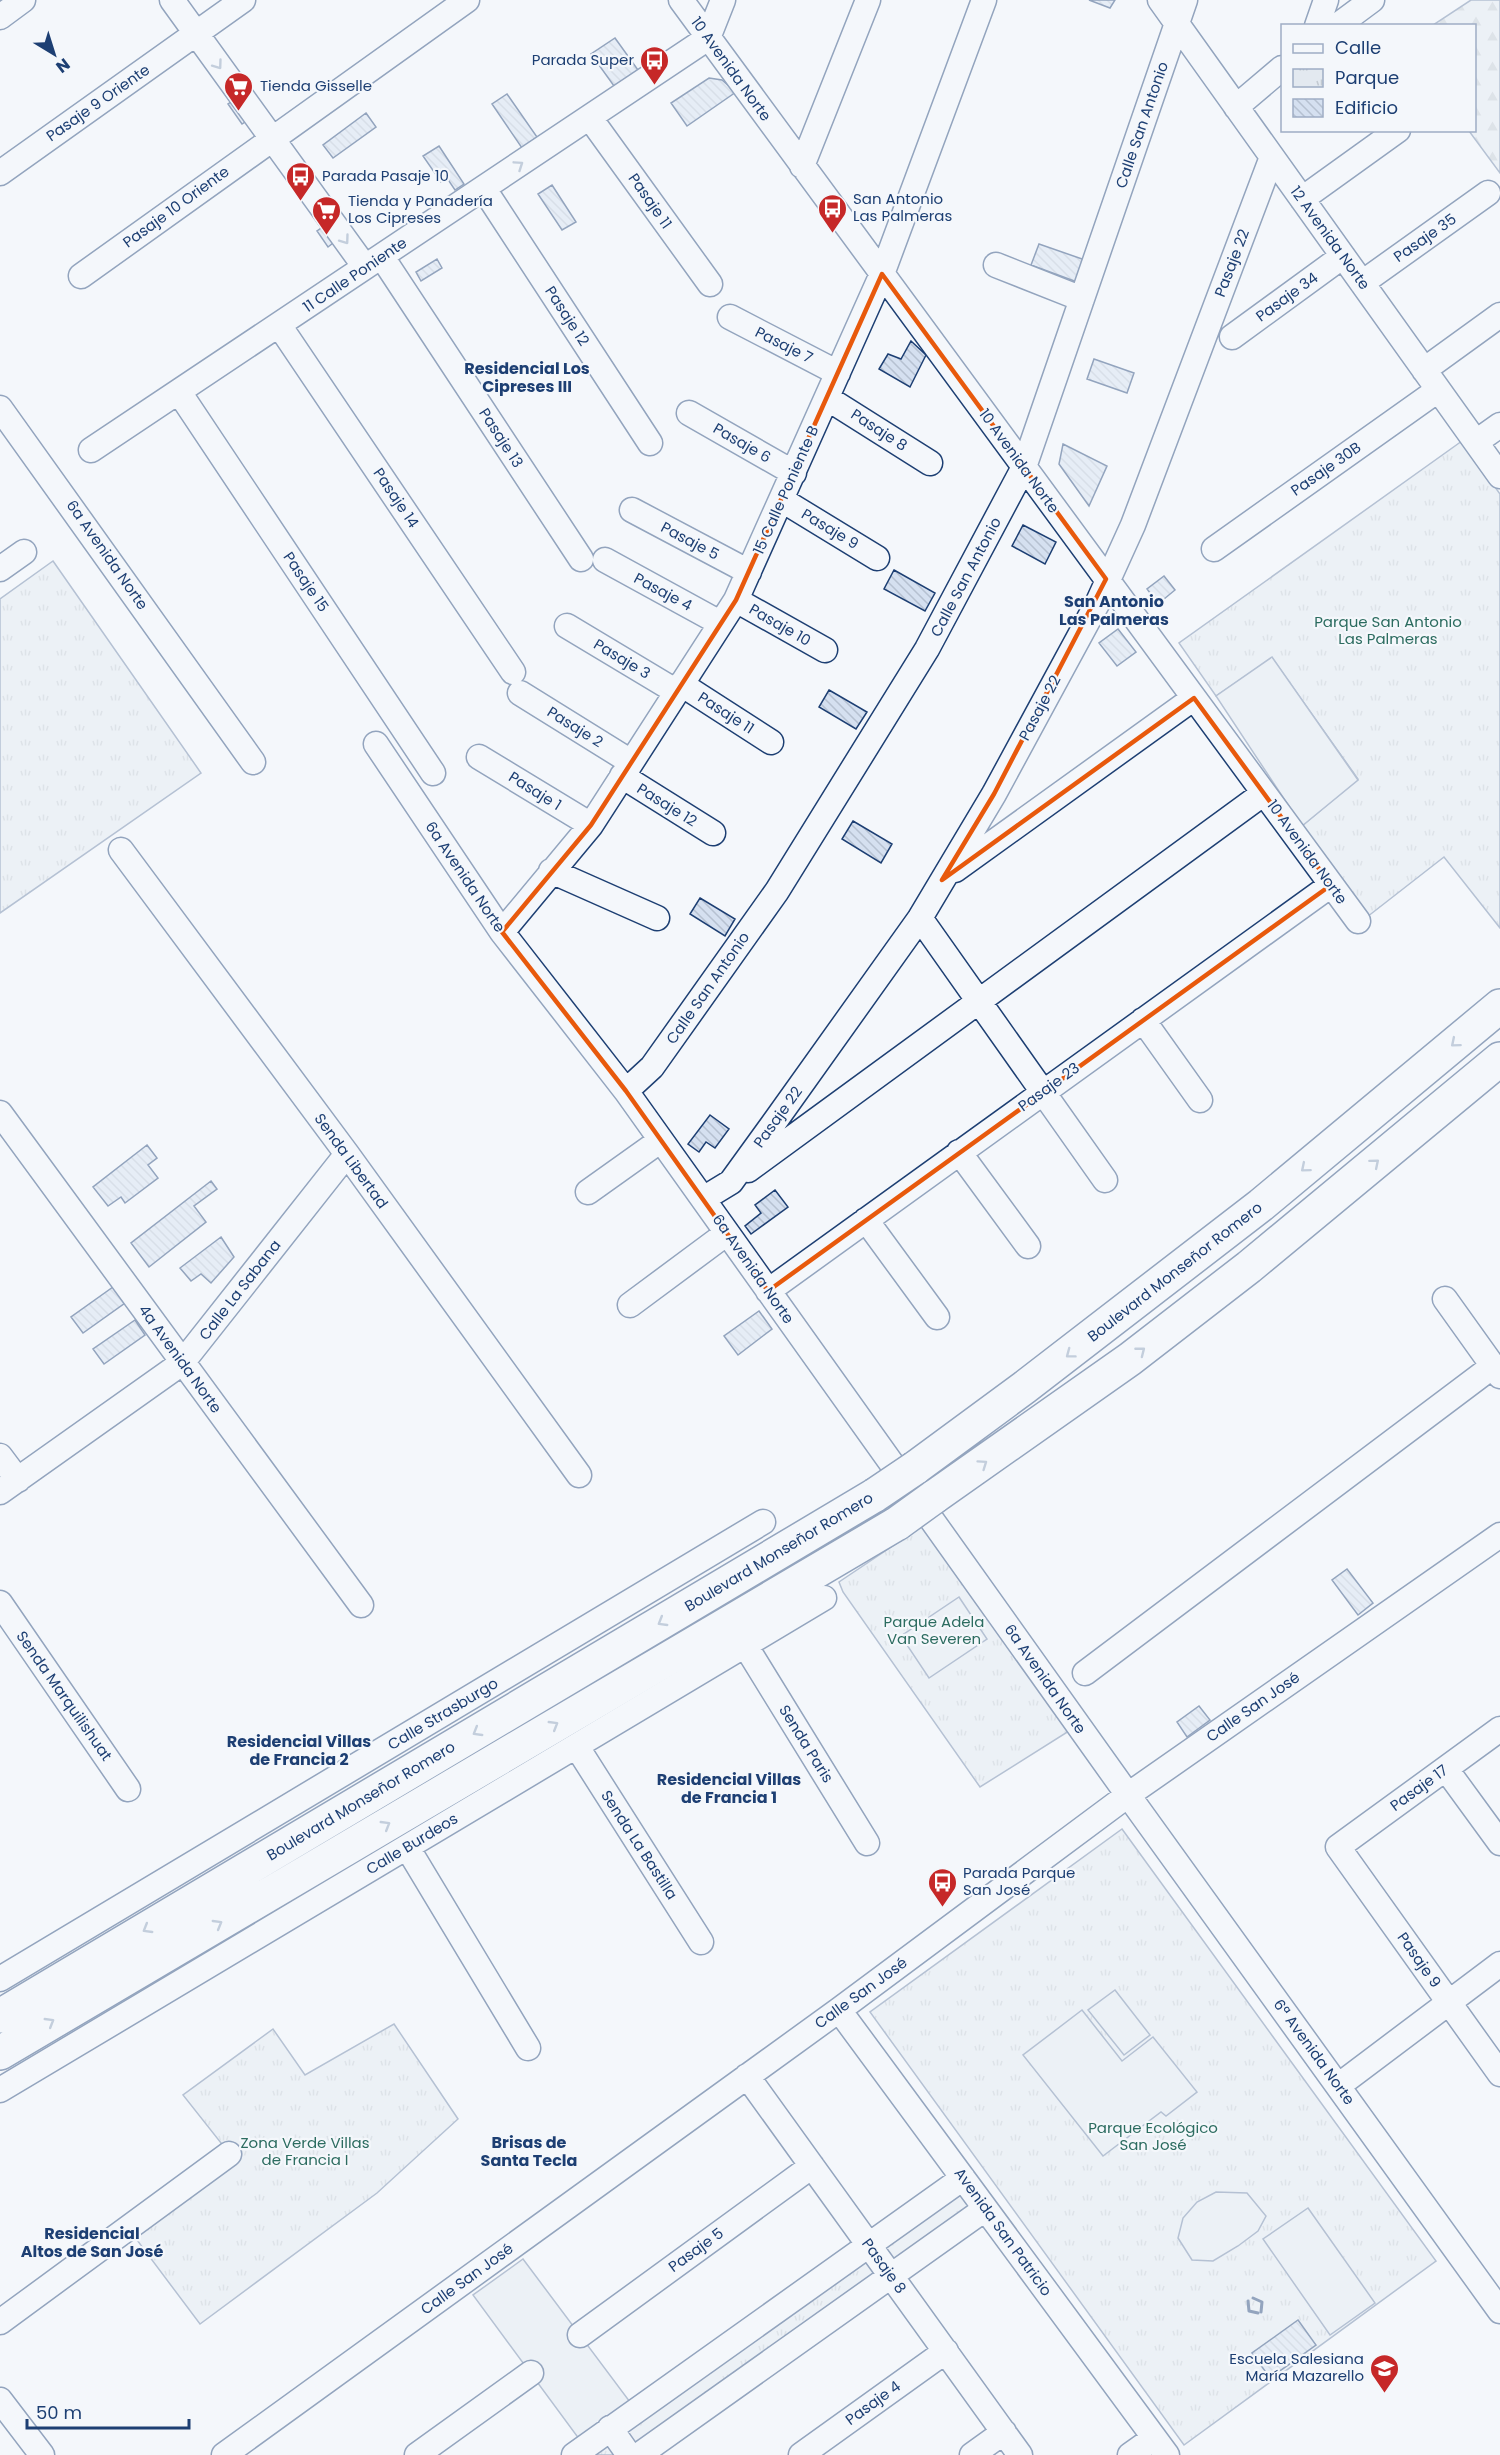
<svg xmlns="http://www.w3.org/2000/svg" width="1500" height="2455" viewBox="0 0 1500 2455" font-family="Poppins,sans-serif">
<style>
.forest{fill:url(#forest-firs);stroke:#687fa3;stroke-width:1.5}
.park{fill:url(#park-tufts);stroke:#687fa3;stroke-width:1.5}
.pitch{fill:#e3e9f0;stroke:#687fa3;stroke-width:1.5}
.parking{fill:#e3e8f0;stroke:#687fa3;stroke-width:1.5}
.building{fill:url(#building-back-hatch);stroke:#1d3f73;stroke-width:1.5}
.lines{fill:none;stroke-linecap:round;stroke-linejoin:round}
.minor-casing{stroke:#1d3f73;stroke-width:27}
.highway-casing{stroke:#1d3f73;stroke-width:36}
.minor{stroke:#f4f7fb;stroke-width:24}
.highway{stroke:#f4f7fb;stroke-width:33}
.highway-bridge-casing{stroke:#1d3f73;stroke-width:36;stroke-linecap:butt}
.highway-bridge{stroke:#f4f7fb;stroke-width:33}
.wall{stroke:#1d3f73;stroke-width:3}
.oneway{stroke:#889bb7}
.marked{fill:none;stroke:#e8590c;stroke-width:4.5;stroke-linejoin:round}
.labels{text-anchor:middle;stroke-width:4.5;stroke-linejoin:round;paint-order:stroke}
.poi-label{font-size:15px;fill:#1d3f73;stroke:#f4f7fb;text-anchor:start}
.street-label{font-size:15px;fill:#1d3f73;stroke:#f4f7fb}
.park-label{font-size:15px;fill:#2c6c60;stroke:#f4f7fb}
.neighbourhood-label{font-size:16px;font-weight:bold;fill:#1d3f73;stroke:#f4f7fb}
</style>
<defs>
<pattern id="forest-firs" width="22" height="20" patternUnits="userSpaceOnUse" patternTransform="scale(1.5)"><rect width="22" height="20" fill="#e3e9f0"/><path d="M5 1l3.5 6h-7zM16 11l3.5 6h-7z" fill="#c2c9d1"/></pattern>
<pattern id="park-tufts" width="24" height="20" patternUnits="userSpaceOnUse" patternTransform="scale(1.5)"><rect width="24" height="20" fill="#e3e9f0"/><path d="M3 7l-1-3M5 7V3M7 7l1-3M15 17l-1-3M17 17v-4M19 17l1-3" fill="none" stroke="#c2c9d1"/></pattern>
<pattern id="building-back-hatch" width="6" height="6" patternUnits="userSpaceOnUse" patternTransform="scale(1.5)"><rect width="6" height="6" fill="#d5e0f0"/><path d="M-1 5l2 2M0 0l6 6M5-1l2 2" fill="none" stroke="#b6c1d1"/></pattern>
</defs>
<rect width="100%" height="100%" fill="#f4f7fb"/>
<path class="forest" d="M1471,0H1500V173L1469,131L1474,130V26L1433,25Z"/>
<path class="park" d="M1462,441L1500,494V928L1444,857L1367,917L1302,826L1358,779L1272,658L1216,696L1179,643Z
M53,561L201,773L0,913V599Z
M924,1525L1069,1731L980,1787L843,1592L839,1582Z
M1122,1829L1436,2261L1184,2445L870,2012Z
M394,2024L458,2119L377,2193L200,2324L128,2228L229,2153L183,2095L273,2029L305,2075Z
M953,2185L976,2216L639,2455H574Z"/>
<path class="pitch" d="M959,1597L987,1639L929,1678L901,1636Z
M1115,1990L1150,2035L1124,2055L1088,2010Z
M1082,2010L1122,2061L1153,2037L1197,2092L1166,2116L1161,2112L1103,2156L1023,2055Z
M1308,2208L1375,2303L1330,2335L1263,2239Z"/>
<path class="parking" d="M1272,657L1358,780L1302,826L1216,696Z
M1216,2192L1247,2193L1266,2216L1258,2231L1238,2246L1213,2261L1192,2260L1178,2238L1183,2218L1197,2202Z
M523,2259L636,2410L585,2447L473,2295Z"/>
<path class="building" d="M1089,0H1115L1110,8Z
M615,38L638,70L614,86L591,54Z
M709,78L722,80L736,92L687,126L671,103Z
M507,94L537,137L522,148L492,104Z
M237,98L251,118L242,124L228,104Z
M366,113L376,127L333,158L323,145Z
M439,146L464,184L455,190L447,178L441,182L423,156Z
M552,185L576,222L562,230L538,194Z
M327,224L338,239L328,247L317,231Z
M1039,244L1085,260L1077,282L1031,265Z
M437,259L442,268L421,281L416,272Z
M911,341L926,355L910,387L879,369L888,354L901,359Z
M1094,359L1134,373L1127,393L1087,379Z
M1063,444L1107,466L1089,506L1059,464Z
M1023,525L1056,542L1045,564L1012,546Z
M894,570L935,593L925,611L884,589Z
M1164,576L1175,590L1158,604L1147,589Z
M1118,629L1136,652L1117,666L1099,643Z
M829,690L867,712L856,729L819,707Z
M853,821L892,844L881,863L842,839Z
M700,898L735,919L725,936L690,914Z
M710,1115L729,1129L715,1148L706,1142L699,1152L688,1144Z
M147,1145L157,1158L148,1165L158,1178L125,1203L121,1197L108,1206L93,1187Z
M211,1181L217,1189L194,1206L206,1222L149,1267L131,1243Z
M775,1190L788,1207L751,1234L745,1226L761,1213L755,1205Z
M221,1237L234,1257L211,1283L201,1274L191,1281L180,1268Z
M113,1287L125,1303L83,1333L71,1317Z
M759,1311L772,1329L738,1355L724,1336Z
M135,1320L145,1335L104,1364L93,1349Z
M1347,1569L1373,1603L1358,1615L1332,1580Z
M1199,1706L1210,1720L1187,1737L1177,1722Z
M1298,2320L1316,2345L1270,2378L1252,2353Z"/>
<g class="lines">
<defs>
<path id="minor" d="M172,0L365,267
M681,0L1358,921
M1160,0L1500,476
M0,17L23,0
M1317,26L1326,0
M1337,26L1372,0
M708,38L723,0
M1236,107L1282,68
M590,118L710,284
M802,166L868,0
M0,173L243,0
M484,189L650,443
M1302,199L1398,130
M382,257L581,559
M996,265L1082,299
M81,276L467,0
M1362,283L1488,193
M730,317L838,373
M279,325L513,672
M1232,337L1343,256
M1424,370L1500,315
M179,392L433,773
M827,398L930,463
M0,408L253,762
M689,413L794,473
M1476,442L1500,425
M91,450L708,38
M782,500L877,558
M632,510L749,572
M1214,549L1438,390
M605,560L720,623
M0,569L24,552
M736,600L825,650
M567,626L677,692
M681,684L771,742
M520,693L631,762
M376,744L502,932L626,1091L1128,1795L1500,2311
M479,757L591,825
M622,776L713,833
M121,850L347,1154L579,1475
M551,871L657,918
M949,871L955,870L1194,698
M920,918L1105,1180
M502,932L591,825L736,600L882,274L984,0
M1143,1020L1200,1100
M626,1091L652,1067L777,891L927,649L1024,467L1185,0
M0,1113L361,1605
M959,1152L1028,1246
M748,1170L1264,793
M588,1192L661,1140
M703,1199L731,1182L778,1117L920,918L994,794L1098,602L1133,525L1272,157
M866,1220L937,1317
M768,1291L1331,885
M1445,1299L1500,1376
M630,1305L727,1233
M0,1456L18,1480
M0,1492L182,1363L347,1154
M0,1603L128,1789
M745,1645L867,1843
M1085,1673L1493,1366
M1500,1729L1338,1847L1500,2074
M577,1747L701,1942
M1446,1769L1500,1843
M407,1847L528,2048
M0,1979L763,1522
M839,2010L1167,2455
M747,2076L1020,2455
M1338,2086L1500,1964
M0,2090L824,1598
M0,2322L229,2154
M580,2335L812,2166
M0,2400L42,2455
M610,2428L629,2455
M224,2455L839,2010L1128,1795L1500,1535
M417,2455L531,2373
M574,2455L963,2178
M639,2455L985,2209
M801,2455L946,2351
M972,2455L1004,2432
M1130,2455L1154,2438"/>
<path id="highway" d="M915,1468L1025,1387L1261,1205L1500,1006
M934,1497L1130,1359L1249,1267L1500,1059
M0,2016L875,1495
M0,2053L898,1523"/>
</defs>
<use href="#minor" class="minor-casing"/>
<use href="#highway" class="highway-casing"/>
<use href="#minor" class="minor"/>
<use href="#highway" class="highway"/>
<defs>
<path id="highway-bridge" d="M875,1495L915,1468
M898,1523L934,1497"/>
</defs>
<use href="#highway-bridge" class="highway-bridge-casing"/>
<use href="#highway-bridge" class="highway-bridge"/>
<path class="wall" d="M1253,2298L1262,2302L1261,2312
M1248,2301L1249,2311L1258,2313"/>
</g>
<defs><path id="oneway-chevron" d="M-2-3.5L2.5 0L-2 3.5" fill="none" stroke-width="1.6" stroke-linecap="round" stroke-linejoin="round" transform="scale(1.5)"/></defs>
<g class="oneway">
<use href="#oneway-chevron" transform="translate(218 65) rotate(54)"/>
<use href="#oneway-chevron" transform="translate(519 165) rotate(-34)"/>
<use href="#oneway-chevron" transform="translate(345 240) rotate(54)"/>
<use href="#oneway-chevron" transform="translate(1455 1043) rotate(140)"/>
<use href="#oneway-chevron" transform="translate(1375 1163) rotate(-40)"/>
<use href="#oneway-chevron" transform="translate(1305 1168) rotate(140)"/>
<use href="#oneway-chevron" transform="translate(1141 1351) rotate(-38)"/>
<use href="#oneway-chevron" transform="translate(1070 1354) rotate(143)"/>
<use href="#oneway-chevron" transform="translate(983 1464) rotate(-35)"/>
<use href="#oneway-chevron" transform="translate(662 1622) rotate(149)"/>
<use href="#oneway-chevron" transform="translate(554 1725) rotate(-31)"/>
<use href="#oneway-chevron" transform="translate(477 1732) rotate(149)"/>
<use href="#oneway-chevron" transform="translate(386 1825) rotate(-31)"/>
<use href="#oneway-chevron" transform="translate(218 1924) rotate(-30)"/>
<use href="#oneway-chevron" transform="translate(147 1929) rotate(149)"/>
<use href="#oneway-chevron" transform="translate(50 2022) rotate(-31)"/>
</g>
<path d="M0 0H1500V2455H0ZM882,274L1106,579L994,794L942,880L1194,698L1331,885L768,1291L626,1091L502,932L591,825L736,600Z" fill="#f4f7fb" fill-opacity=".55" fill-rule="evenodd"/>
<path class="marked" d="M882,274L1106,579L994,794L942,880L1194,698L1331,885L768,1291L626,1091L502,932L591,825L736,600Z"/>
<defs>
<symbol id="bus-pin" viewBox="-11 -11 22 30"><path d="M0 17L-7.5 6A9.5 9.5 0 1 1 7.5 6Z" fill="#c62828" stroke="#f4f7fb"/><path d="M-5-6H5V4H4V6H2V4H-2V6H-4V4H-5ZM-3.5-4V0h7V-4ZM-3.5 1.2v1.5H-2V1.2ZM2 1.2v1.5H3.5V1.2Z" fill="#fff"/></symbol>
<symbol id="supermarket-pin" viewBox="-11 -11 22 30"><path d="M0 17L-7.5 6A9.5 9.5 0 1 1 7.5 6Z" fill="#c62828" stroke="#f4f7fb"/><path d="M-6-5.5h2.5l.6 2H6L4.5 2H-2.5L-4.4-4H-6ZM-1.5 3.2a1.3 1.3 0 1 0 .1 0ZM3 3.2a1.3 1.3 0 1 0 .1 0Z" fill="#fff"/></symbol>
<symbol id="school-pin" viewBox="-11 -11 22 30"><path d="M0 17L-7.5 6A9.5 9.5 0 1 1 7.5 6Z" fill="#c62828" stroke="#f4f7fb"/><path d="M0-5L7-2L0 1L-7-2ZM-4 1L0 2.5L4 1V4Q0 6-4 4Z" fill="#fff"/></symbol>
</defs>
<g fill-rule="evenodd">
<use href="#bus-pin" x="638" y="44" width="33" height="45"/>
<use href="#supermarket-pin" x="222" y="70" width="33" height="45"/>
<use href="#bus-pin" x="284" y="160" width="33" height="45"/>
<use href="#bus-pin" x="816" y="192" width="33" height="45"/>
<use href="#supermarket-pin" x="310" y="194" width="33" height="45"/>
<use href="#bus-pin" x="926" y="1866" width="33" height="45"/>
<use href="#school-pin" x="1368" y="2352" width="33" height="45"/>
</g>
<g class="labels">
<g class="poi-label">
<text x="634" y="65" text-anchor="end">Parada Super</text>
<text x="260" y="91">Tienda Gisselle</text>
<text x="322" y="181">Parada Pasaje 10</text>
<text x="853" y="204">San Antonio<tspan x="853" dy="17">Las Palmeras</tspan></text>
<text x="348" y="206">Tienda y Panadería<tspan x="348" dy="17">Los Cipreses</tspan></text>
<text x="963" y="1878">Parada Parque<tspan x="963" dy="17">San José</tspan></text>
<text x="1364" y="2364" text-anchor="end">Escuela Salesiana<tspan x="1364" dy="17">María Mazarello</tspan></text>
</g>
<g class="street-label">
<text transform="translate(731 69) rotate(54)" y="5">10 Avenida Norte</text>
<text transform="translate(98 103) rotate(-35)" y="5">Pasaje 9 Oriente</text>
<text transform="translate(1142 125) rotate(-71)" y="5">Calle San Antonio</text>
<text transform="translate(650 201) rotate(55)" y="5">Pasaje 11</text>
<text transform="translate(176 207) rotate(-36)" y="5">Pasaje 10 Oriente</text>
<text transform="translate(1330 238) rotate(54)" y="5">12 Avenida Norte</text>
<text transform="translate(1425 238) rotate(-35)" y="5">Pasaje 35</text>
<text transform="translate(1232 263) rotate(-69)" y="5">Pasaje 22</text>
<text transform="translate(355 275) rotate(-34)" y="5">11 Calle Poniente</text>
<text transform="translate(1287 297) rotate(-36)" y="5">Pasaje 34</text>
<text transform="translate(567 316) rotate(57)" y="5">Pasaje 12</text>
<text transform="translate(784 345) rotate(27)" y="5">Pasaje 7</text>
<text transform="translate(879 430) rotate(33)" y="5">Pasaje 8</text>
<text transform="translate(501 438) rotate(57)" y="5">Pasaje 13</text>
<text transform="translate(742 443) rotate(30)" y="5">Pasaje 6</text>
<text transform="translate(1019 461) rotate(54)" y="5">10 Avenida Norte</text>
<text transform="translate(1326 469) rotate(-35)" y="5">Pasaje 30B</text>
<text transform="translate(786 490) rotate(-66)" y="5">15 Calle Poniente B</text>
<text transform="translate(396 498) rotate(56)" y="5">Pasaje 14</text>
<text transform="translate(830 529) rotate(31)" y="5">Pasaje 9</text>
<text transform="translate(690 541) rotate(28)" y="5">Pasaje 5</text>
<text transform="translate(107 555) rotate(55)" y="5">6a Avenida Norte</text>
<text transform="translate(966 577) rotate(-62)" y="5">Calle San Antonio</text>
<text transform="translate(306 582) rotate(56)" y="5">Pasaje 15</text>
<text transform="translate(663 592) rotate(28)" y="5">Pasaje 4</text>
<text transform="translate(780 625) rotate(30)" y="5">Pasaje 10</text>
<text transform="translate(622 659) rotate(31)" y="5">Pasaje 3</text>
<text transform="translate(1040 708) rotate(-62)" y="5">Pasaje 22</text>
<text transform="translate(726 713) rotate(33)" y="5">Pasaje 11</text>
<text transform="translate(575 727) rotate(32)" y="5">Pasaje 2</text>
<text transform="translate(535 791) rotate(32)" y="5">Pasaje 1</text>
<text transform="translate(667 805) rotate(32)" y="5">Pasaje 12</text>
<text transform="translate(1307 852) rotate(54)" y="5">10 Avenida Norte</text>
<text transform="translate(465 877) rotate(56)" y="5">6a Avenida Norte</text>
<text transform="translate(708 988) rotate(-55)" y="5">Calle San Antonio</text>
<text transform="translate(1049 1087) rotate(-36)" y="5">Pasaje 23</text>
<text transform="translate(778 1117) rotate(-54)" y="5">Pasaje 22</text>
<text transform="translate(351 1161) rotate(54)" y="5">Senda Libertad</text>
<text transform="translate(753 1269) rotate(55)" y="5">6a Avenida Norte</text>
<text transform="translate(1175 1272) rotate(-38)" y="5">Boulevard Monseñor Romero</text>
<text transform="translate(240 1290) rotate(-52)" y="5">Calle La Sabana</text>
<text transform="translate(180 1359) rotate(54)" y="5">4a Avenida Norte</text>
<text transform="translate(779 1552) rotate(-31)" y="5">Boulevard Monseñor Romero</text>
<text transform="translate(1045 1679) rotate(55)" y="5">6a Avenida Norte</text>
<text transform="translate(64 1696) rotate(55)" y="5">Senda Marquilishuat</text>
<text transform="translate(1253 1707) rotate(-35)" y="5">Calle San José</text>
<text transform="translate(443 1714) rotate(-31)" y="5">Calle Strasburgo</text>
<text transform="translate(806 1744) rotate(58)" y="5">Senda Paris</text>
<text transform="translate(1419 1788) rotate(-36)" y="5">Pasaje 17</text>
<text transform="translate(361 1801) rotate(-31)" y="5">Boulevard Monseñor Romero</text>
<text transform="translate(412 1844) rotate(-31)" y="5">Calle Burdeos</text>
<text transform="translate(639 1845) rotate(57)" y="5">Senda La Bastilla</text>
<text transform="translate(1419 1960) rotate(55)" y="5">Pasaje 9</text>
<text transform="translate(861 1993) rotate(-36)" y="5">Calle San José</text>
<text transform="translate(1314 2052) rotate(54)" y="5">6ª Avenida Norte</text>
<text transform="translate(1003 2232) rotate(54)" y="5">Avenida San Patricio</text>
<text transform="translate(696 2250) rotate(-36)" y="5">Pasaje 5</text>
<text transform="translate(884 2266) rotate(54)" y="5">Pasaje 8</text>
<text transform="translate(467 2279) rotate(-36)" y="5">Calle San José</text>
<text transform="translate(873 2403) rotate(-36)" y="5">Pasaje 4</text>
</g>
<g class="park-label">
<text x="1388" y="627">Parque San Antonio<tspan x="1388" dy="17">Las Palmeras</tspan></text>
<text x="934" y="1627">Parque Adela<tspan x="934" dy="17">Van Severen</tspan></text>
<text x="1153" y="2133">Parque Ecológico<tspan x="1153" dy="17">San José</tspan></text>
<text x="305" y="2148">Zona Verde Villas<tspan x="305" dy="17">de Francia I</tspan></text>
</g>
<g class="neighbourhood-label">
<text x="527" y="374">Residencial Los<tspan x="527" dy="18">Cipreses III</tspan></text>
<text x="1114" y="607">San Antonio<tspan x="1114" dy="18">Las Palmeras</tspan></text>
<text x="299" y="1747">Residencial Villas<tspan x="299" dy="18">de Francia 2</tspan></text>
<text x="729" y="1785">Residencial Villas<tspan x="729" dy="18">de Francia 1</tspan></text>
<text x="529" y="2148">Brisas de<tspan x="529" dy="18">Santa Tecla</tspan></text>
<text x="92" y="2239">Residencial<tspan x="92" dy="18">Altos de San José</tspan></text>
</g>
</g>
<rect x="1281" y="24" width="195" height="108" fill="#f4f7fb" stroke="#9eadc5" stroke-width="1.5"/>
<rect x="1293" y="44" width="30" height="9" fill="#f4f7fb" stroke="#9eadc5" stroke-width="1.5"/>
<text x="1335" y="54" font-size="18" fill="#1d3f73">Calle</text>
<rect x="1293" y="69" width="30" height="18" fill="url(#park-tufts)" stroke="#9eadc5" stroke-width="1.5"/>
<text x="1335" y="84" font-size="18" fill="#1d3f73">Parque</text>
<rect x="1293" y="99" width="30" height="18" fill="url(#building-back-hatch)" stroke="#9eadc5" stroke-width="1.5"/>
<text x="1335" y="114" font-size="18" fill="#1d3f73">Edificio</text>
<g transform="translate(54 54) rotate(142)" stroke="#f4f7fb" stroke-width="4.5" paint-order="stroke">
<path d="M0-4.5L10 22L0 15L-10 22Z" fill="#1d3f73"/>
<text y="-9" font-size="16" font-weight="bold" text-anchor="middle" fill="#1d3f73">N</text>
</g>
<path d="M27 2419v9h162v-9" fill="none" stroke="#1d3f73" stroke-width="3"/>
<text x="36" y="2419" font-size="18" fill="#1d3f73" stroke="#f4f7fb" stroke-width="4.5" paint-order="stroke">50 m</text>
</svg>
